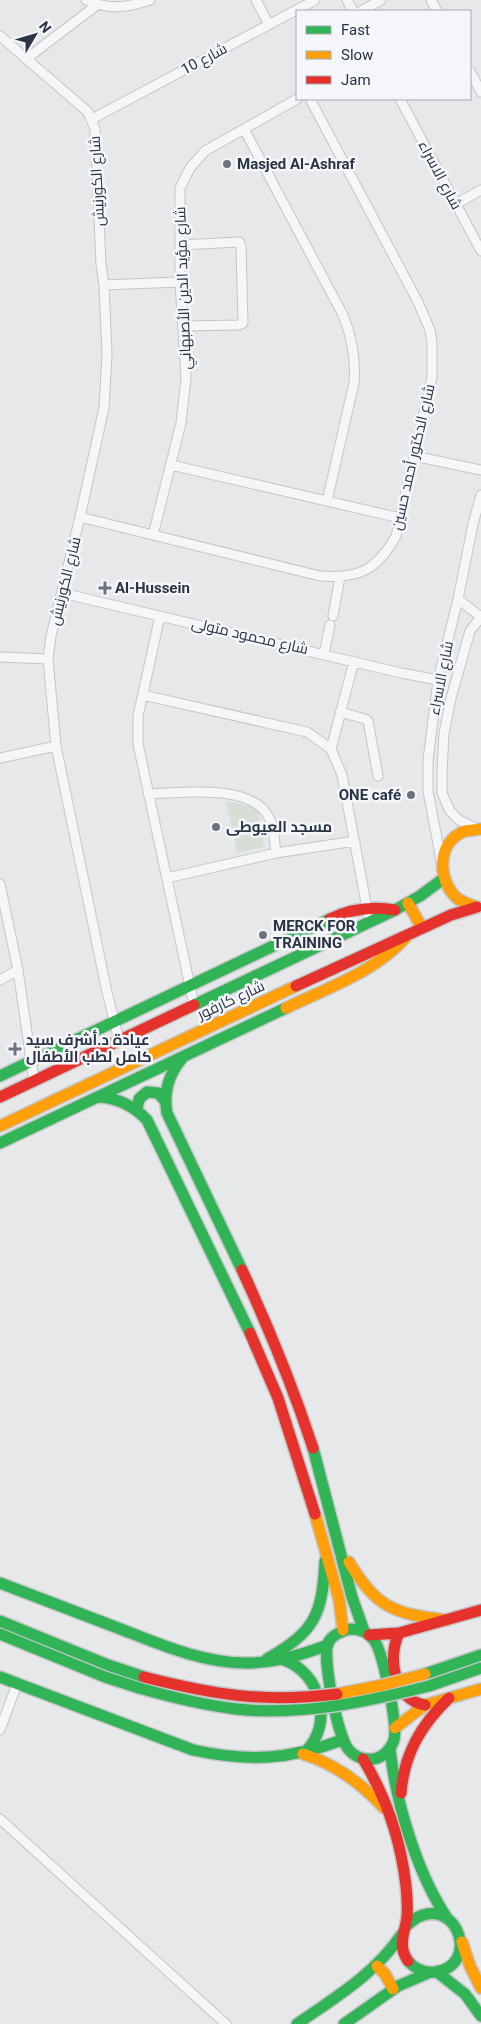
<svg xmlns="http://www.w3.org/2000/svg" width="481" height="2024" viewBox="0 0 481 2024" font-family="Roboto,Cairo,sans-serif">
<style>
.green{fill:#d6ded6}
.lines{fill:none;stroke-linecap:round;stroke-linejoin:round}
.street-casing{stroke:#c4c6c8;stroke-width:11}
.fast-casing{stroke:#c4c6c8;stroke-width:14}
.slow-casing{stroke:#c4c6c8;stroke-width:14}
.jam-casing{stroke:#c4c6c8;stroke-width:14}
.street{stroke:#f5f6f7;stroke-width:9}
.fast{stroke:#30b455;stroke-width:11}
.slow{stroke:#ff9f0a;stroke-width:11}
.jam{stroke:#e5322d;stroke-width:11}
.fast-bridge-casing{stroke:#c2c5c8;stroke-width:14;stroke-linecap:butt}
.slow-bridge-casing{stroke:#c2c5c8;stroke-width:14;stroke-linecap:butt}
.jam-bridge-casing{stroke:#c2c5c8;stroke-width:14;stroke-linecap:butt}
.fast-bridge{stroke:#30b455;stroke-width:11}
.slow-bridge{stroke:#ff9f0a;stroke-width:11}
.jam-bridge{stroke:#e5322d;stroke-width:11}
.poi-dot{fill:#6c737f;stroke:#f4f6f9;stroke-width:2}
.labels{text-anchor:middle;stroke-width:5;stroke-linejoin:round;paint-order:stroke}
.street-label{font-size:15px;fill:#2b3445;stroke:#f4f6f9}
.poi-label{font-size:15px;font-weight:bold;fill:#2b3445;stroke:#f4f6f9;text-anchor:start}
</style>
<rect width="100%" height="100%" fill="#e6e8ea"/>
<path class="green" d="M226,801L254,807L259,813L264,847L237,853Z"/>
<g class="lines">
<defs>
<path id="street" d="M86,0C108,10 127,8 150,0
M256,0L269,25
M347,0L353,11
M431,0L437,11
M361,11L381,0
M0,36L88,112L95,129L101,264L104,285L107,354L104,408L80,517L51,636L48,659L56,746L107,992L119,1040
M26,59L97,5
M470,71L481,92
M400,99L481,251
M92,119L315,0
M244,129L343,315C352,337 356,359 354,383L327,501
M456,204L481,190
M180,245L239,242L241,246L243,323L239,325L183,326
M104,285L180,282
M414,456L481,470
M171,465L400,518
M80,517L320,576C359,579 377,570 396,536L432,377V343L430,330L418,302L310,99
M153,535L181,423L186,378L180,282V188L190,168L205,151L297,99
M62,593L401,673L438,680
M458,599L481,617
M160,616L138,716V744L194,1005
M333,616L340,577
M324,654L330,625
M0,657L48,659
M143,695L307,732L331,749L342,775L368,914
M340,712L365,719L368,721L378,776
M331,749L354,661
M0,758L56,746
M148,794C179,793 250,783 268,816C275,827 274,841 276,853
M477,829L459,820L450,811L442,793V773L444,733L451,698L470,631L481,617
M441,860L428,791V760L438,680L458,599L473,524L481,495
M167,878L276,853L355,841
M0,884L18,970L34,1081
M0,980L18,970
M0,1730L17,1684
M0,1819L226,2024"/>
<path id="fast" d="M194,1005L395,910L420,896L443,879
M183,1057C169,1074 163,1091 167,1113L242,1270
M0,1076L330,919
M98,1097C118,1098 133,1105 147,1120L250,1333
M137,1109L139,1099L147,1092L158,1093L165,1101
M0,1143L286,1008
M313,1448L352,1597L364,1631
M0,1583C39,1598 79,1613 118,1628C159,1644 202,1663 246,1663C275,1663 301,1655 328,1645
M0,1621L108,1665L144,1677
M350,1629C359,1629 368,1632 374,1640C383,1652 398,1725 394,1740C391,1749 383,1758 373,1759C364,1760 355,1757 349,1750C338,1739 322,1658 328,1643C332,1635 342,1631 350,1629Z
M0,1634L105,1677L139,1688
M267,1659C315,1631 322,1616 325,1561
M284,1660C321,1673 334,1725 305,1752
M425,1674L481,1655
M0,1677L193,1750C248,1762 289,1760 342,1740
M429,1686L481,1668
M390,1749C396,1803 417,1873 447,1918
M406,1926C410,1923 414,1919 418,1917C459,1898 480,1966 435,1972C424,1973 415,1969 408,1961
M437,1972L465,1994L481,2016
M297,2024C336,1997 375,1974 402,1934
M344,2024L398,1986L428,1973"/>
<path id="slow" d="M408,903L422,928
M476,907C470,905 463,902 458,899C437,881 436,842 465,831C470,830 476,830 481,829
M286,1008C327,988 375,972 406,937
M0,1126L296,986
M315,1514L339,1599L343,1630
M349,1562C377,1608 394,1614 447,1620
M395,1728L425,1705L481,1689
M303,1754C336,1764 361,1783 384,1808
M462,1942L470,1966L481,1988
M377,1966L385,1974L393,1989"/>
<path id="jam" d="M330,919C351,909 372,906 395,910
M296,986L451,915L477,907
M0,1097L194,1005
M242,1270C269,1328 293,1387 313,1448
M250,1333L278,1398L315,1514
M399,1633C387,1658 394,1700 425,1705
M369,1635L399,1633L481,1610
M363,1759C386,1797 401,1842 406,1886C407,1896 408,1906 407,1917C405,1933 397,1945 408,1961
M401,1793C404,1754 421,1725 449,1698"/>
</defs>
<use href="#street" class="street-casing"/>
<use href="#fast" class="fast-casing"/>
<use href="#slow" class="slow-casing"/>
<use href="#jam" class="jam-casing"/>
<use href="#street" class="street"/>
<use href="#fast" class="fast"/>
<use href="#slow" class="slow"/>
<use href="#jam" class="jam"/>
<defs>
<path id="fast-bridge" d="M139,1688C171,1697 203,1705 236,1709C301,1716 366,1702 429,1686"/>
<path id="slow-bridge" d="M337,1694L383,1685L425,1674"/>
<path id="jam-bridge" d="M144,1677C215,1695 264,1703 337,1694"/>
</defs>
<use href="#fast-bridge" class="fast-bridge-casing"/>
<use href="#slow-bridge" class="slow-bridge-casing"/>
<use href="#jam-bridge" class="jam-bridge-casing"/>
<use href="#fast-bridge" class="fast-bridge"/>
<use href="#slow-bridge" class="slow-bridge"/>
<use href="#jam-bridge" class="jam-bridge"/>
</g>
<g class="poi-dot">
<circle cx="227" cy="164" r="5"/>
<path d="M102.5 580.5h5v5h5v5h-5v5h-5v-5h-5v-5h5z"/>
<circle cx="411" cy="795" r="5"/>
<circle cx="216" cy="827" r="5"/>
<circle cx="263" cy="935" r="5"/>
<path d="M12.5 1041.5h5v5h5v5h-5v5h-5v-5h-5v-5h5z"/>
</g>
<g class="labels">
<g class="street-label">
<text transform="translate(204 59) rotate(-28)" y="5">شارع 10</text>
<text transform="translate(440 175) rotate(62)" y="5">شارع الاسراء</text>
<text transform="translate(97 181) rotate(-93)" y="5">شارع الكورنيش</text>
<text transform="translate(183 288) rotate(-92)" y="5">شارع مؤيد الدين الأصبهاني</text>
<text transform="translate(413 457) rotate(-77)" y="5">شارع الدكتور أحمد حسين</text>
<text transform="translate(65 581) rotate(-76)" y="5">شارع الكورنيش</text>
<text transform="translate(250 636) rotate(13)" y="5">شارع محمود متولى</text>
<text transform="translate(441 678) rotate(-79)" y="5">شارع الاسراء</text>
<text transform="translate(231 1000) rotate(-25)" y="5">شارع كارفور</text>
</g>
<g class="poi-label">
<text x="237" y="169">Masjed Al-Ashraf</text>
<text x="115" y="593">Al-Hussein</text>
<text x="401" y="800" text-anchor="end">ONE café</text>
<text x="226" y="832">مسجد العيوطى</text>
<text x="273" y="931">MERCK FOR<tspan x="273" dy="17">TRAINING</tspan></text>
<text x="26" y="1045">عيادة د.أشرف سيد<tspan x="26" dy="17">كامل لطب الأطفال</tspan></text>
</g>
</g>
<rect x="296" y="10" width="175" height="90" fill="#f4f6f9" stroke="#a4a8b1"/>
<rect x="306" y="26" width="25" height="8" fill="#30b455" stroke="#a4a8b1"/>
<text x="341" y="35" font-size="15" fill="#2b3445">Fast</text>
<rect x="306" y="51" width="25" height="8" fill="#ff9f0a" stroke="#a4a8b1"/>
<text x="341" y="60" font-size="15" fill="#2b3445">Slow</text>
<rect x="306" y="76" width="25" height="8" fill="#e5322d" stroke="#a4a8b1"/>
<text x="341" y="85" font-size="15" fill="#2b3445">Jam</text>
<g transform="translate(35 35) rotate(52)" stroke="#f4f6f9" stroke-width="4" paint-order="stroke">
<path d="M0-4L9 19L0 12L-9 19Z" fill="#2b3445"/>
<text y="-8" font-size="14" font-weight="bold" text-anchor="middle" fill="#2b3445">N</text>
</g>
</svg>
